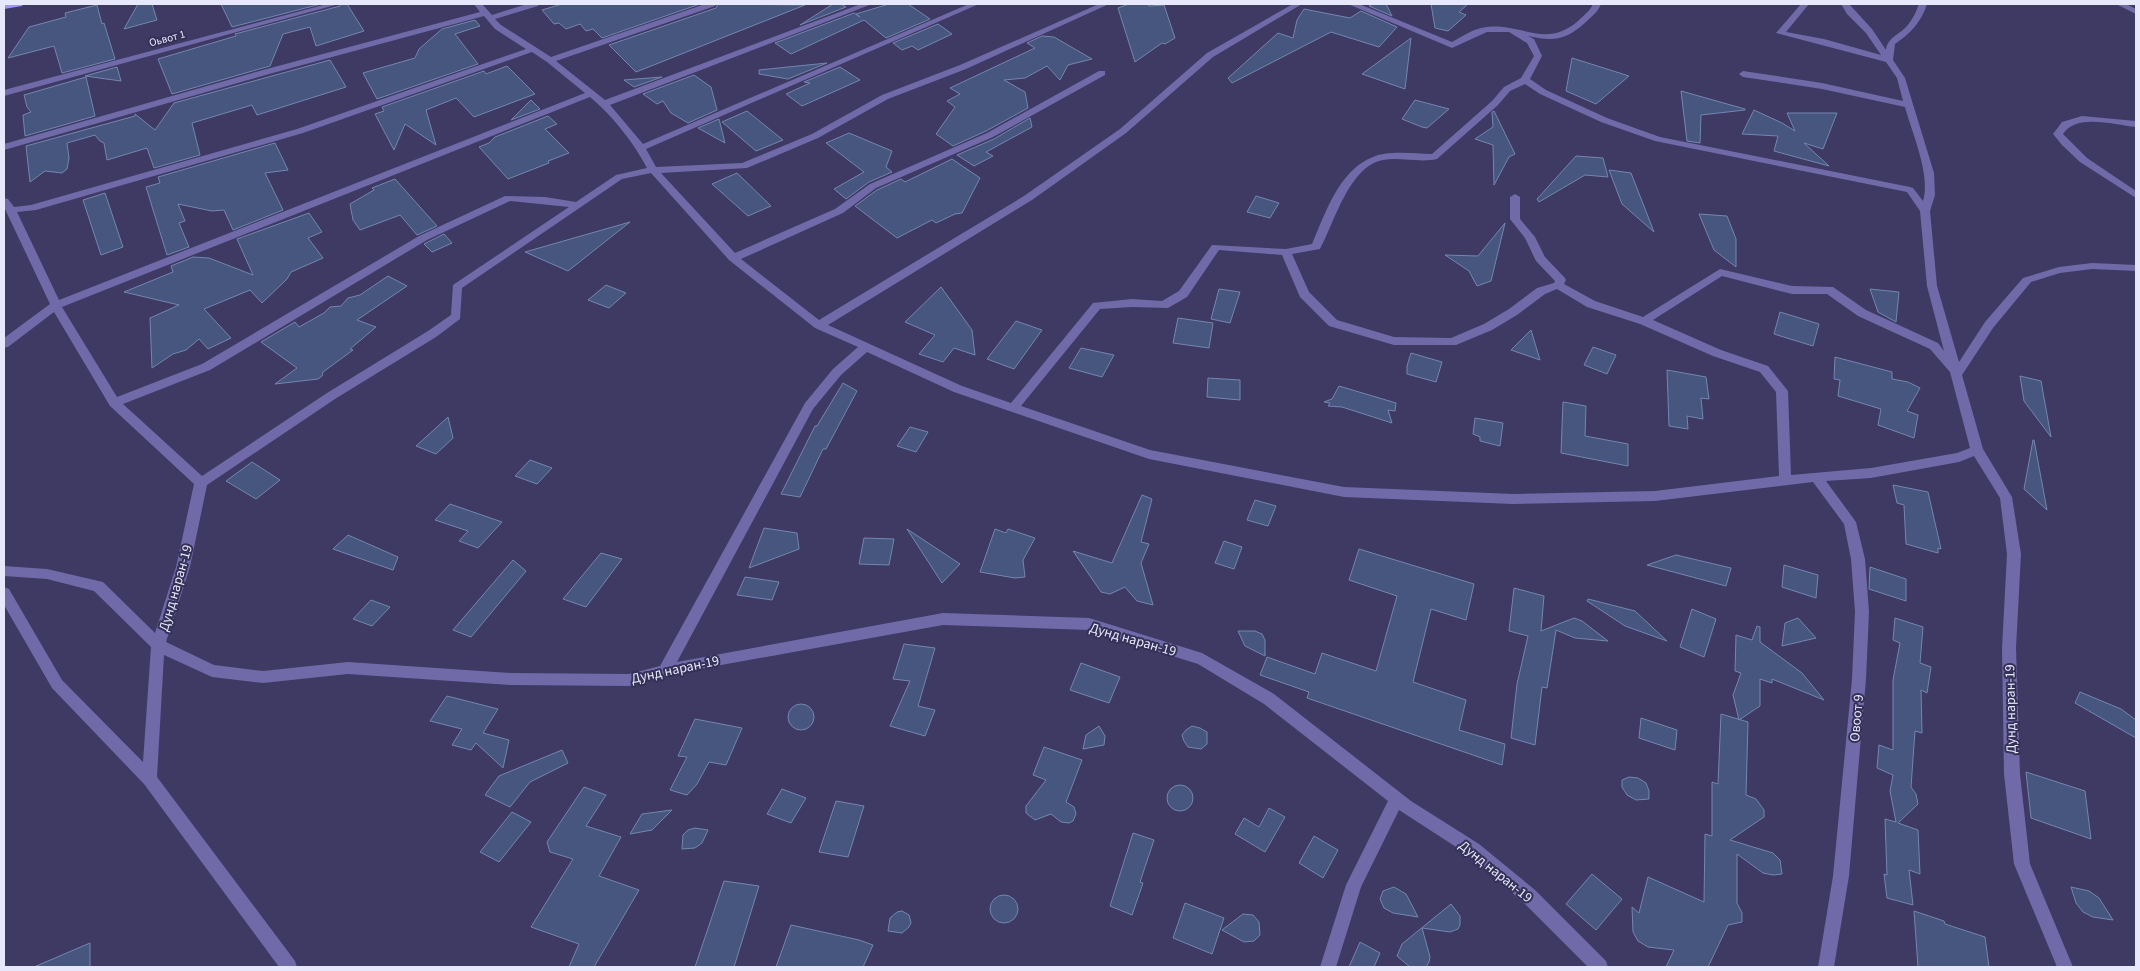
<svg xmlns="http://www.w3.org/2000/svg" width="2140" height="971" viewBox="0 0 2140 971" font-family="'Source Sans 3',sans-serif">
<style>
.building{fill:#46567e;stroke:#7486b0}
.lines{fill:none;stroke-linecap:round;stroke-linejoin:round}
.minor{fill:#706aa9;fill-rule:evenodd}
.major{fill:#9f95fa;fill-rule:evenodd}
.labels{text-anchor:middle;stroke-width:4;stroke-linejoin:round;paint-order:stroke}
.far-street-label{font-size:11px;fill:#e8e8fc;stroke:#343057}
.street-label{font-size:14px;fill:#e8e8fc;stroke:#343057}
</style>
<rect width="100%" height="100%" fill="#3e3a63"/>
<path class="building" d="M138,4H152L157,20L124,29Z
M221,4H321L232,27Z
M341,4H347L364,31L316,46L310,27L283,34L270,66L172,94L158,59L236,36L235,34L340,6Z
M562,4H700L602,38L593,29L586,31L580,24L566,29L559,23L554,24L542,10Z
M718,4L805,5L636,72L609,45L716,8Z
M833,4H841L846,7L800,25Z
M889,4H908L930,19L886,38L864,20L791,54L775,43L854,13L860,17L856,14Z
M1129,4H1146L1150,6L1164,5L1175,38L1165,44L1162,43L1135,62L1118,8Z
M1373,4H1386L1392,16L1369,6Z
M1431,4H1468L1459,12L1466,15L1448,31L1435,28Z
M97,5L102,24L104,23L115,59L62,73L54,46L8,58L29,27L66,17L65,13Z
M1304,9L1350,18L1361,11L1397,27L1379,47L1331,32L1232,83L1228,78L1278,33L1293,38L1297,20Z
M475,20L480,26L455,34L478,64L377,99L363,73L415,58L419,49L442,29Z
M938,24L952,34L918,50L912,46L902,50L893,43Z
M1042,36L1054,37L1092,59L1068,65L1060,80L1047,66L1025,78L1004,80L1025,92L1028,108L986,131L953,146L936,134L955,107L947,101L960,94L950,88L1035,48L1027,43Z
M1411,38L1405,89L1362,74Z
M1572,58L1629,76L1596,104L1566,91Z
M330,60L346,87L257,115L252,105L192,123L200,155L154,168L147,148L107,160L104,143L100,141L95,135L67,143L69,158L67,169L62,173L45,171L30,182L26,146L135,116V114L155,130L174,103Z
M827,63L788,79L759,74V70Z
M507,66L535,94L474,117L456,98L426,110L436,145L405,124L394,150L375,114L384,111L382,107L484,71L486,74Z
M117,67L121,81L85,76Z
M840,67L860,80L802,106L786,94L810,83L804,82Z
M694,75L711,87L717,110L688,123L671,113L663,101L657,104L643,94Z
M86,77L95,116L25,136L23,115L31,112L27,107L24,95Z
M662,77L634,87L624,80Z
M1681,91L1745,109V110L1701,115L1700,143L1687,141Z
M531,100L540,109L511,120Z
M1415,100L1449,109L1427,128L1422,127L1402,119Z
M1754,110L1782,123L1795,131L1787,113H1837L1823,149L1804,143L1829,166L1774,151L1778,136L1742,134Z
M747,111L783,140L756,151L722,122Z
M1494,111L1515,154L1509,157L1494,185L1493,145L1475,139L1493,127L1492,112Z
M548,116L557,124L545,129L569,153L548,161L549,163L508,179L479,147L489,143L495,137Z
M1030,118L1032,127L986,152L993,156L974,166L957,155L994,139Z
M719,119L725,143L698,128Z
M849,133L892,151L886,167L892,172L869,182L846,199L834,189L864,172L826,143Z
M275,143L288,170L265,173L283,210L233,230L224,210L212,211L178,204L185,221L179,223L189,247L167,255L146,187L160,183L158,177Z
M1576,156L1603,158L1608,177L1585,175L1539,202L1537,199Z
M952,159L980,178L962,213L955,214L936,223L932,220L897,238L855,206L877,190L901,179L905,182Z
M1609,170L1631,173L1654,232L1622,204Z
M737,173L771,206L748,216L712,184Z
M395,179L437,226L417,235L400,215L360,230L353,220L350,204L374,190L372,188Z
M105,193L123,247L101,255L83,200Z
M1256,196L1279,203L1270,218L1247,212Z
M309,213L322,232L308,238L323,258L291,272L287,279L262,303L250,290L204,309L231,338L208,349L199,339L186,350L173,354L152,368L150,318L179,305L124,292L173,272L171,266L193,257L209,258L253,275L237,239Z
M1699,214L1727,216L1736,239V267L1714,250Z
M630,222L568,271L525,252Z
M1505,223L1491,281L1477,286L1469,271L1445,255L1478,256Z
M444,234L452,243L432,252L424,244Z
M388,276L407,286L357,320L376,327L350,349L353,350L323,372L322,376L318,379L275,384L297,368L261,342L295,322L299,327L324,313L330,307L341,306L348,298L360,295Z
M606,285L626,293L609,308L588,300Z
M941,287L972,330L975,355L954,348L943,362L919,354L935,335L905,322Z
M1219,289L1240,292L1230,323L1211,319Z
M1870,289L1899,292L1896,322L1878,312Z
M1780,312L1819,324L1813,346L1774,334Z
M1178,318L1213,323L1209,348L1173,343Z
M1016,321L1042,330L1014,369L987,359Z
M1531,330L1540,360L1511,350Z
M1593,347L1616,355L1607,374L1584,365Z
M1081,348L1114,355L1102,377L1069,368Z
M1411,353L1442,362L1436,382L1407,374V366Z
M1835,357L1892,372V379L1908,382L1920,388L1907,411L1918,415L1914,438L1878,425L1881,409L1838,396L1840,380L1834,379Z
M1667,370L1706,377L1709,399L1701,398L1703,419L1687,416L1688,429L1669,426Z
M2020,376L2041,381L2051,437L2024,401Z
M1208,378L1240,380V400L1207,397Z
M843,383L857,391L826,449H823L800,497L781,494L815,426H817Z
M1339,386L1396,403L1395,411L1388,410L1392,423L1342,407L1328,406L1330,403L1324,402L1332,399Z
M1563,402L1586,406L1585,436L1628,444V466L1561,453Z
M448,417L453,438L436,454L416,446Z
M1475,418L1503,423L1500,446L1480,441V437L1473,434Z
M910,427L928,432L916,452L897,446Z
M2033,440H2034L2047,510L2024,489Z
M530,460L552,468L537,484L515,476Z
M252,462L280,480L256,499L226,481Z
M1893,485L1928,492L1941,549L1938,548V553L1906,544L1904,505L1897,503Z
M1142,495L1152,499L1141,542L1149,544L1141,563L1153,605L1137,601L1125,587L1110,594L1101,592L1073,551L1112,563Z
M1255,500L1276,506L1268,526L1247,520Z
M450,504L502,522L478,548L459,541L468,531L435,520Z
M764,528L797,533L799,549L749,568Z
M907,529L960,564L942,583Z
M995,529L1006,533L1008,529L1035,538L1023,560L1025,577L1015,578L980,572Z
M348,535L398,557L393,570L333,549Z
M864,538L894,539L889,565L859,564Z
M1224,541L1242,547L1234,569L1215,563Z
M1359,549L1474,584L1466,620L1431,609L1413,682L1466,700L1459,730L1505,744L1502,765L1307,698L1309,692L1260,675L1267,657L1315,674L1322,653L1376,671L1397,596L1349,580Z
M601,553L622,559L586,607L563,599Z
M1676,555L1731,568L1726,586L1647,565Z
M513,560L526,571L471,637L453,630Z
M1784,565L1818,575L1816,598L1782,587Z
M1870,567L1906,579V601L1869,589Z
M745,577L779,582L772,600L737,595Z
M1514,588L1544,596L1541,631L1574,618L1582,621L1608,641L1575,638L1556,630L1547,688L1542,687L1535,745L1511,738L1517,684L1528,636L1509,631Z
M1588,599L1635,611L1667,641L1625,626L1587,601Z
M371,600L390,607L372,626L353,619Z
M1692,609L1716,619L1704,657L1680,647Z
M1798,618L1816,638L1782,646L1785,623Z
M1895,618L1923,627L1920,663L1931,667L1927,693L1921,690L1922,733L1915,731L1911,787L1916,794L1918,804L1898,823L1918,830L1920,874L1909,870L1913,905L1887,898L1884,874L1887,875L1885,819L1896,822L1890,791L1893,775L1877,768L1879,745L1893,750V680L1900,643L1893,640Z
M1757,626L1760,627V642L1802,673L1824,700L1772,679V683L1760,679V706L1739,720L1733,695L1741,673L1735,671L1736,635L1752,640Z
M1238,631H1255L1262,634L1265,640V656L1245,646Z
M904,644L935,648L918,706L935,710L925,736L890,726L910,681L893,679Z
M1081,663L1120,677L1109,703L1070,690Z
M2080,692L2121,709L2136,720V738L2075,703Z
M447,696L498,709L483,733L509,740L503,768L476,743L471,750L452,745L462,729L430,721Z
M788 717a13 13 0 1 1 26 0a13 13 0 1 1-26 0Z
M1721,714L1748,722L1746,795L1756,799L1764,810V817L1730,840L1773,853L1780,860L1782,874L1773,875L1763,873L1737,854V903L1742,913V922L1728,925L1708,967H1666L1674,950L1648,947L1638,941L1633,932L1632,907L1639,913L1648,877L1704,902L1705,834L1712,836V782L1718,784Z
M1641,718L1677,730L1675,750L1639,738Z
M695,719L742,728L726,765L709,762L697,784L687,795L670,790L687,757L678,756Z
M1099,726L1105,736L1104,745L1083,749L1086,735Z
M1192,726L1200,728L1207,732V744L1201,749L1188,747L1184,741L1182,735L1186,730Z
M1044,747L1082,760L1066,802L1074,807L1076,814L1073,821L1069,823L1061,822L1051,814L1035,820L1026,813V806L1046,780L1033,775Z
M562,750L568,763L530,782L510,807L485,795L499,776Z
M2026,772L2085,791L2091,839L2031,818Z
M1629,777L1638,778L1646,783L1649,791V799L1636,800L1627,795L1622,787V780Z
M1167 798a13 13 0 1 1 26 0a13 13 0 1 1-26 0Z
M584,787L606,795L586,826L621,837L599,876L639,890L594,967H569L579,944L531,927L573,859L550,852L547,842Z
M782,789L806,798L791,823L767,814Z
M836,801L864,806L848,857L819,852Z
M1269,808L1285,817L1265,852L1235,834L1244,818L1259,827Z
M672,810L652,830L630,834L642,814Z
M512,812L531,822L499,862L480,852Z
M695,828L708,830L702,843L695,848L682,849L683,835L688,830Z
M1133,833L1154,840L1140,882L1143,883L1132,915L1110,906Z
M1314,836L1338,850L1323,878L1299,863Z
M1592,874L1622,899L1596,930L1566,904Z
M724,881L759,886L734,967H695Z
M1394,887L1406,894L1418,917L1393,913L1384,908L1380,899L1383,891Z
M2071,887L2089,891L2099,898L2113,920L2093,917L2083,912L2076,903Z
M990 909a14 14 0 1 1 28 0a14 14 0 1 1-28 0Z
M1185,903L1224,918L1212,954L1173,938Z
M1451,904L1460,916V925L1458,929L1450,932L1422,928L1430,957L1429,962L1426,967H1410L1397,956L1402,944Z
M902,911L909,915L911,923L909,927L902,933L888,931L890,918L897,912Z
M1914,911L1944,921L1945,924L1985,937L1989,967H1918Z
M1243,914L1253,915L1259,922L1260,935L1254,941L1244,942L1222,930Z
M791,925L859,940L873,945L863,967H776Z
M1360,942L1380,953L1374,967H1349Z
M90,943V967H34Z"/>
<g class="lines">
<path class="minor" d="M327,4H339L4,96V90Z
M474,4H482L492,15L527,4H539L538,6L495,19L501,25L551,57L705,4H716L715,6L556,61L605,100L861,4H872L610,105L643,144L969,4H979L646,149L656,167L742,163L812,134L882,95L960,65L1099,4H1109L966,69L888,99L818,138L747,168L661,173L735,253L835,209L870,184L987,133L1099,71H1105V75L993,137L876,188L843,213L741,259L819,320L1024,196L1120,129L1207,53L1293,4H1302L1213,57L1126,133L1032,200L828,325L962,386L1011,403L1093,303L1132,299L1162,301L1179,291L1212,245L1286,249L1312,244C1325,214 1339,170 1373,157C1390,150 1414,154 1432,154L1492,101L1504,87L1521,78L1534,56L1527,43L1509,32H1487L1452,48L1348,4H1359L1452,42C1463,36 1474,28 1487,27C1522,23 1546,49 1578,21C1583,16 1590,11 1593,4H1601C1598,12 1592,16 1586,22C1566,40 1555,42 1528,36L1534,39L1542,56L1530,79L1546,90L1607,118L1660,137L1910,187L1913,188L1923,201C1931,175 1912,133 1905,107L1822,89L1743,77L1739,74L1743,71L1822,83L1903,101L1897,78L1886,62L1776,33L1801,4H1809L1786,32L1824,39L1881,55L1866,33L1847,14L1841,4H1849L1872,29L1886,50C1887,38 1900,34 1907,26C1913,19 1916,12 1919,4H1927C1922,21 1910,34 1895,44L1893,60L1905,78L1934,173L1935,195L1930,211L1937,286L1959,362L1985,322L2023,278L2059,267L2092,263L2136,265V271L2092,269L2060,273L2031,282L1993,328L1962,375L1983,449L2012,497L2021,554L2016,648L2020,774L2030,864L2073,967H2057L2014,864L2004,774L2002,648L2007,554L2000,498L1974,456L1959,462L1871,478L1826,481L1856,522L1865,559L1869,612L1866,679L1849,876L1834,967H1818L1833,876L1852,679L1855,612L1851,559L1844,524L1813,482L1655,501L1513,504L1344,497L1149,459L954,392L867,352L841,375L813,409L677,662L943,613L1089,618L1202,653L1274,694L1411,801L1479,844L1535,890L1606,961L1608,967H1588L1523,902L1467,854L1399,810L1361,887L1336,967H1320L1346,885L1388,801L1264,704L1198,664L1089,630L943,625L688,671L629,686L511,685L348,674L263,683L212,677L164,655L157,777L295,961L297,967H279L144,784L52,688L4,605V587L9,589L62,680L143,762L151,647L94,591L47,579L4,576V566L47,569L103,582L155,633L176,567L194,484L110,406L54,312L8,347L4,348V338L50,304L4,207V198L8,199L14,207L31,205L297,129L526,49L495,29L484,16L269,74L4,150V144L263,70L480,12ZM532,52L547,62L585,93L59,300L17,212L36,210L303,133ZM1525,84L1540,94L1601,122L1655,141L1907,192L1920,211L1927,286L1944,351L1938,343L1866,310L1833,287L1792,286L1720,269L1643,317L1595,301L1564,284L1566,280L1565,278L1545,257L1535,237L1520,219V197L1515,194L1510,197V219L1525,238L1536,261L1555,281L1554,283L1537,288L1509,309L1484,324L1451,338L1394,337L1337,320L1309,292L1292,254L1320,249C1334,224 1349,166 1383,160C1401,157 1420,163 1437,159L1498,105L1510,91ZM590,97C613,116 633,142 647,168L616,175L576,202L545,197L505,196L419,236L202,364L117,397L62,307ZM651,173L729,260L815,328L858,347L833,369L805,403L660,666L629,674L511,673L348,662L263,671L214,665L166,642L190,567L207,485L335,399L436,337L460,319L462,288L622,179ZM510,201L569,207L453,285L451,315L428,331L327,393L202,476L123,404L210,370L427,240ZM1219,250L1282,255L1300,297L1329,326L1394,345H1456L1492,330L1517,315L1545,294L1557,289L1587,307L1640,324L1713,356L1760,372L1776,392L1779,476L1655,491L1513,494L1344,487L1150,450L1021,406L1100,309L1132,307L1168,308L1187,297ZM1722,276L1792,294H1827L1858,316L1930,349L1950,372L1970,448L1957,453L1871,468L1791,475L1788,391L1768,366L1721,350L1653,320Z
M2116,4H2126L2136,9V14Z
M2082,116L2136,121V127C2114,125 2077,113 2063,134L2087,158L2136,191V198L2080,162L2062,145L2053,134L2062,122Z"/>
<path class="major" d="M23,4L22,6L4,9V5Z"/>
</g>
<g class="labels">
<g class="far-street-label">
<text transform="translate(167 38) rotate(-15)" y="4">Оьвот 1</text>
</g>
<g class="street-label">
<text transform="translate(175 588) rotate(-74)" y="5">Дунд наран-19</text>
<text transform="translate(1133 639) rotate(16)" y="5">Дунд наран-19</text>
<text transform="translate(675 669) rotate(-12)" y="5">Дунд наран-19</text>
<text transform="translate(2010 709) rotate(-91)" y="5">Дунд наран-19</text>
<text transform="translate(1856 718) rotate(-85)" y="5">Овоот 9</text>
<text transform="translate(1496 871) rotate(39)" y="5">Дунд наран-19</text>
</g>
</g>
<rect width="2140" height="971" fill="none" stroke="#e8e8fc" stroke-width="10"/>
</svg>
